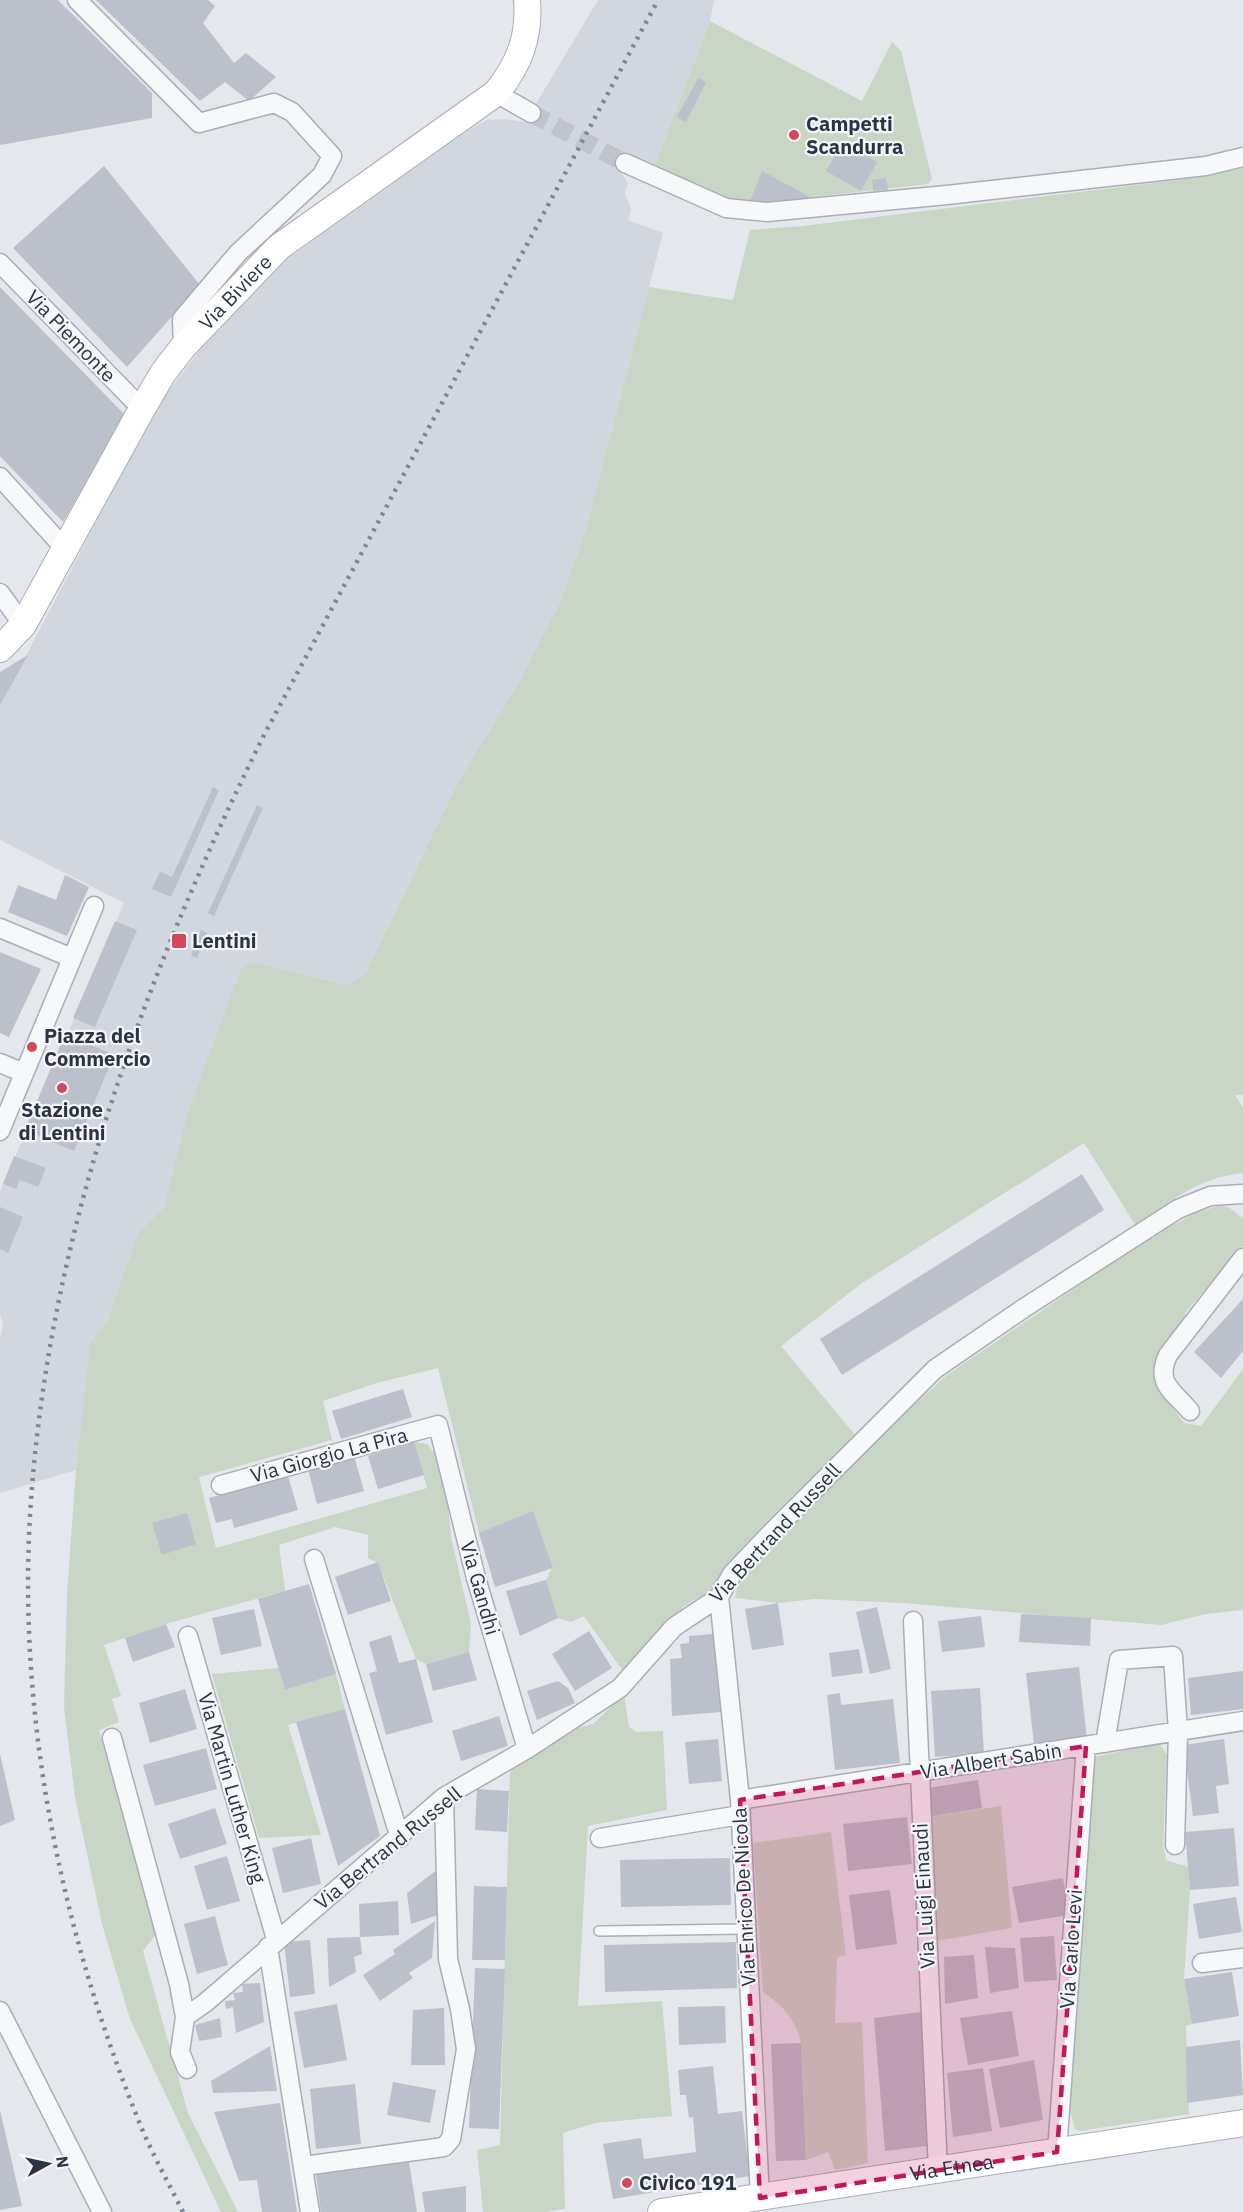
<svg xmlns="http://www.w3.org/2000/svg" width="1243" height="2212" viewBox="0 0 1243 2212" font-family="'IBM Plex Sans',sans-serif">
<style>
.built{fill:#d2d6de}
.green{fill:#c9d6c5}
.building{fill:#bbc0ca}
.lines{fill:none;stroke-linecap:round;stroke-linejoin:round}
.street-tunnel{stroke:#bfc3cb;stroke-width:18;stroke-dasharray:18 9;stroke-linecap:butt}
.lane-casing{stroke:#a9aeb7;stroke-width:12}
.street-casing{stroke:#a9aeb7;stroke-width:21}
.secondary-casing{stroke:#a9aeb7;stroke-width:28}
.lane{stroke:#f7f8fa;stroke-width:9}
.street{stroke:#f7f8fa;stroke-width:18}
.secondary{stroke:#fff;stroke-width:26}
.rail{stroke:#7d8696;stroke-width:4.5;stroke-dasharray:3 6;stroke-linecap:butt}
.marked{fill:#c2185b;fill-opacity:0.2;stroke:#c2185b;stroke-width:4.5;stroke-dasharray:12 8;stroke-linejoin:round}
.poi-dot{fill:#d1495b;stroke:#f4f6f9;stroke-width:2}
.labels{text-anchor:middle;stroke-width:4.5;stroke-linejoin:round;paint-order:stroke}
.poi-label{font-size:20px;font-weight:bold;fill:#2b3445;stroke:#f4f6f9;text-anchor:start}
.street-label{font-size:20px;fill:#2b3445;stroke:#f4f6f9}
</style>
<rect width="100%" height="100%" fill="#e4e7ec"/>
<path class="built" d="M598,0H714L710,21L654,168L629,155L621,172L628,183L625,193L631,210L628,220L663,233L587,525L562,598L519,682L459,780L365,974L348,985L252,962L186,1118L164,1207L138,1233L107,1321L90,1343L76,1470L0,1493V1340L3,1323L0,1315V1192L124,903L0,840V705L157,406L199,351L281,263L473,127L487,120L505,119L525,122Z"/>
<path class="green" d="M710,21L862,101L892,42L901,51L932,179L928,184L742,205L654,168Z
M1243,168V1095H1235L1243,1108V1173C1197,1178 1172,1200 1136,1226L1084,1143L862,1283L781,1346L856,1436L709,1591L683,1607L625,1674L584,1616L571,1622L558,1618L546,1580L552,1568L533,1512L479,1533L438,1368L377,1383L323,1401L332,1440L199,1477L216,1548L427,1488L414,1442L427,1444L437,1456L446,1487L451,1537L471,1624L469,1652L426,1664L416,1659L378,1563L368,1558V1535L335,1527L279,1545L285,1591L166,1624L104,1645L121,1696L112,1699L119,1722L99,1730L156,1934L143,1951L188,2113L238,2212H221L130,2019L102,1924L75,1797L64,1707L67,1594L76,1470L90,1343L107,1321L138,1233L164,1207L186,1118L241,969L252,962L347,985L365,974L459,780L519,682L562,598L587,525L649,287L733,300L750,230L803,226L1210,176Z
M1220,1205L1230,1208L1243,1219V1246L1185,1313C1186,1333 1155,1348 1154,1382L1184,1423L1201,1426L1243,1369V1610L1206,1614L1161,1625L903,1603L815,1599L778,1603L735,1598L739,1580L755,1560L877,1438L947,1375L1143,1242L1193,1214Z
M279,1668L285,1690L336,1674L345,1709L288,1725L321,1835L259,1838L212,1674Z
M624,1694L629,1727L636,1732L663,1731L667,1810L588,1826L578,2006L662,2001L672,2116L595,2123L563,2133L565,2209L546,2212H483L477,2150L500,2145L510,1770L578,1728L593,1724Z
M1159,1743L1167,1755L1163,1844L1166,1860L1188,1867L1190,1890L1184,1979L1192,2024L1186,2026L1189,2114L1080,2131L1075,2129L1070,2110L1095,1757Z
M1001,1806L1012,1928L936,1941L932,1816Z
M831,1832L846,1955L837,1957L835,2023L862,2022L868,2163L835,2170L828,2152L806,2160L801,2043C795,2018 783,2006 763,1992L753,1843Z"/>
<path class="building" d="M0,0H58L152,93V118L0,145Z
M96,0H208L215,6L203,23L234,63L246,53L276,77L249,101L225,82L200,101Z
M698,78L706,82L686,122L677,117Z
M842,143L877,162L861,191L826,171Z
M104,166L200,285L127,367L13,248Z
M762,171L812,198L749,204Z
M886,178L888,190L873,191L872,180Z
M0,287L125,415L63,522L0,456Z
M28,655L0,705V672Z
M213,787L219,790L171,897L152,889L160,871L172,877Z
M257,805L263,808L214,916L208,913Z
M65,875L89,887L67,936L8,912L18,885L56,900Z
M115,921L137,930L95,1027L73,1018Z
M201,930L207,933L197,958L191,956Z
M0,952L41,969L9,1037L0,1033Z
M65,1034L114,1055L74,1151L25,1130Z
M14,1156L46,1168L38,1187L20,1180L16,1189L3,1184Z
M1082,1174L1104,1210L842,1375L820,1339Z
M0,1207L23,1217L8,1253L0,1249Z
M1243,1299V1351L1221,1378L1194,1352Z
M403,1389L412,1417L341,1439L332,1411Z
M414,1442L424,1475L378,1489L368,1456Z
M354,1456L364,1491L317,1504L308,1469Z
M288,1476L298,1510L234,1528L232,1519L216,1523L209,1498Z
M533,1511L553,1568L495,1587L479,1533Z
M187,1513L196,1544L162,1555L152,1523Z
M378,1562L391,1601L348,1615L335,1577Z
M546,1580L558,1618L520,1636L506,1591Z
M309,1584L336,1674L285,1690L258,1599Z
M778,1603L784,1645L752,1650L745,1609Z
M877,1607L891,1669L870,1674L856,1612Z
M254,1609L262,1646L221,1655L212,1618Z
M1021,1614L1091,1618L1090,1646L1019,1642Z
M981,1616L985,1647L942,1652L938,1621Z
M166,1624L175,1647L133,1662L125,1638Z
M589,1631L612,1668L575,1691L552,1654Z
M713,1634L721,1712L672,1716L670,1659L682,1658L680,1644L689,1643V1636Z
M391,1635L399,1663L416,1659L433,1722L386,1735L369,1673L377,1671L369,1642Z
M859,1649L863,1673L832,1677L829,1653Z
M469,1652L477,1680L433,1691L426,1664Z
M1079,1667L1087,1739L1034,1745L1026,1673Z
M1243,1671V1709L1191,1715L1188,1678Z
M558,1681L568,1688L575,1703L537,1720L527,1691Z
M980,1688L984,1754L935,1757L931,1691Z
M185,1689L197,1729L150,1743L139,1703Z
M840,1693L841,1705L893,1699L900,1763L835,1770L827,1695Z
M345,1709L380,1836L338,1866L296,1722Z
M499,1716L508,1746L461,1761L452,1731Z
M718,1739L722,1781L689,1784L685,1742Z
M1224,1739L1229,1784L1216,1786L1219,1813L1193,1816L1184,1745Z
M206,1748L217,1789L155,1806L143,1765Z
M0,1754L15,1820L0,1826Z
M978,1780L982,1808L932,1816L928,1788Z
M477,1789L509,1791L507,1832L475,1830Z
M215,1808L227,1844L180,1859L168,1824Z
M907,1817L912,1864L848,1871L843,1824Z
M1234,1828L1239,1886L1190,1890L1185,1832Z
M311,1838L321,1884L283,1893L272,1848Z
M227,1856L240,1901L207,1910L194,1866Z
M730,1858L731,1905L621,1907L620,1860Z
M438,1869V1915L411,1924L407,1893Z
M1063,1878L1069,1915L1019,1923L1012,1887Z
M474,1886L507,1887L505,1960H472Z
M890,1890L897,1944L856,1950L849,1895Z
M1236,1897L1242,1932L1199,1939L1193,1904Z
M398,1901L399,1935L360,1937L359,1904Z
M215,1916L228,1965L197,1974L184,1924Z
M435,1921L432,1958L409,1973L413,1978L380,2001L363,1975L395,1954L393,1950Z
M1054,1936L1057,1980L1024,1982L1020,1938Z
M360,1937L362,1954L354,1957L356,1972L329,1987L327,1938Z
M310,1940L315,1994L290,1997L284,1942Z
M736,1942L737,1988L605,1992L604,1945Z
M985,1947L1015,1948L1019,1988L990,1993Z
M974,1955L978,1998L945,2004L944,1957Z
M475,1968L505,1969L499,2129L469,2128Z
M1232,1972L1239,2016L1192,2024L1184,1979Z
M260,1983L264,2022L236,2033L233,2007L226,2009L225,2001L235,2000L233,1993L243,1992L242,1984Z
M337,2004L347,2060L304,2068L294,2012Z
M725,2006L726,2043L679,2045L678,2007Z
M444,2008L445,2065H411L413,2010Z
M1012,2011L1019,2056L968,2065L960,2018Z
M921,2012L927,2146L885,2151L874,2018Z
M220,2018L222,2037L199,2041L195,2025Z
M1240,2040L1243,2095L1187,2103L1186,2047Z
M801,2043L806,2160L776,2161L771,2044Z
M270,2046L277,2091L213,2093L211,2081Z
M1034,2060L1043,2120L1000,2128L989,2069Z
M713,2066L718,2114L742,2111L750,2176L613,2199L603,2144L641,2138L644,2159L696,2152L693,2117L689,2118L686,2095H680L678,2070Z
M983,2068L992,2131L953,2137L947,2073Z
M393,2082L436,2090L430,2123L387,2115Z
M355,2084L361,2144L316,2149L310,2089Z
M280,2103L297,2212H262L257,2180L239,2181L214,2112Z
M0,2110L22,2206L0,2210Z
M409,2162L417,2212H321L316,2175Z
M466,2186V2212H425L422,2192Z"/>
<g class="lines">
<path class="street-tunnel" d="M531,113L625,163"/>
<defs>
<path id="lane" d="M599,1931L745,1929"/>
<path id="street" d="M77,0L199,123L274,103L292,112L332,156L322,175L238,253L182,319L183,347
M496,93L531,113
M625,163L726,208L767,212L947,195L1206,166L1243,157
M0,263L142,409
M0,477L65,549
M0,593L23,625
M0,928L72,958
M0,1063L24,1073
M0,1131L94,906
M1190,1411C1172,1390 1155,1383 1168,1355L1243,1258
M221,1485L438,1425L476,1578L527,1749
M314,1559L400,1838
M719,1597L740,1800L760,2198
M913,1621L938,2170
M188,1636L276,1939
M112,1738L179,1984L185,2017L180,2052L187,2069
M1105,1743L1119,1660L1173,1656L1178,1732L1175,1845
M740,1800L1243,1721
M600,1838L740,1815
M268,1947L310,2212
M1202,1963L1243,1958
M0,2011L102,2212
M185,2017L205,2003L444,1797L527,1749L620,1688L674,1627L719,1597L732,1574L770,1534L935,1369L1024,1308L1178,1209L1210,1196L1243,1194
M1057,2152L1086,1746
M304,2166L444,2147L451,2139L466,2049L460,2009L448,1959L444,1797"/>
<g id="secondary">
<path id="s1" d="M0,649L23,625L142,409L163,373L183,347L279,247L496,93C519,65 530,37 527,0"/>
<path id="s2" d="M661,2212L1243,2123"/>
</g>
</defs>
<use href="#lane" class="lane-casing"/>
<use href="#street" class="street-casing"/>
<use href="#secondary" class="secondary-casing"/>
<use href="#lane" class="lane"/>
<use href="#street" class="street"/>
<use href="#secondary" class="secondary"/>
<path class="rail" d="M183,2212C169,2184 154,2157 142,2129C59,1927 14,1705 32,1487C53,1224 147,971 263,737L658,0"/>
</g>
<path class="marked" d="M1086,1746L1057,2152L760,2198L740,1800Z"/>
<g class="poi-dot">
<circle cx="794" cy="135" r="6"/>
<rect x="171" y="933" width="16" height="16" rx="3"/>
<circle cx="32" cy="1047" r="6"/>
<circle cx="62" cy="1088" r="6"/>
<circle cx="627" cy="2183" r="6"/>
</g>
<g class="labels">
<g class="poi-label">
<text x="806" y="131">Campetti<tspan x="806" dy="23">Scandurra</tspan></text>
<text x="192" y="948">Lentini</text>
<text x="44" y="1043">Piazza del<tspan x="44" dy="23">Commercio</tspan></text>
<text x="62" y="1117" text-anchor="middle">Stazione<tspan x="62" dy="23">di Lentini</tspan></text>
<text x="639" y="2190">Civico 191</text>
</g>
<g class="street-label">
<text dy="7" stroke="none"><textPath href="#s1" startOffset="430">Via Biviere</textPath></text>
<text transform="translate(71 336) rotate(46)" y="7">Via Piemonte</text>
<text transform="translate(329 1455) rotate(-15)" y="7">Via Giorgio La Pira</text>
<text transform="translate(775 1533) rotate(-47)" y="7">Via Bertrand Russell</text>
<text transform="translate(480 1588) rotate(74)" y="7">Via Gandhi</text>
<text transform="translate(991 1761) rotate(-9)" y="7">Via Albert Sabin</text>
<text transform="translate(232 1788) rotate(74)" y="7">Via Martin Luther King</text>
<text transform="translate(388 1848) rotate(-39)" y="7">Via Bertrand Russell</text>
<text transform="translate(924 1896) rotate(-93)" y="7">Via Luigi Einaudi</text>
<text transform="translate(744 1897) rotate(-93)" y="7">Via Enrico De Nicola</text>
<text transform="translate(1071 1949) rotate(-86)" y="7">Via Carlo Levi</text>
<text dy="7" stroke="none"><textPath href="#s2" startOffset="294">Via Etnea</textPath></text>
</g>
</g>
<g transform="translate(48 2164) rotate(82)" stroke="#f4f6f9" stroke-width="4.5" paint-order="stroke">
<path d="M0-4.5L10 22L0 15L-10 22Z" fill="#2b3445"/>
<text y="-9" font-size="16" font-weight="bold" text-anchor="middle" fill="#2b3445">N</text>
</g>
</svg>
